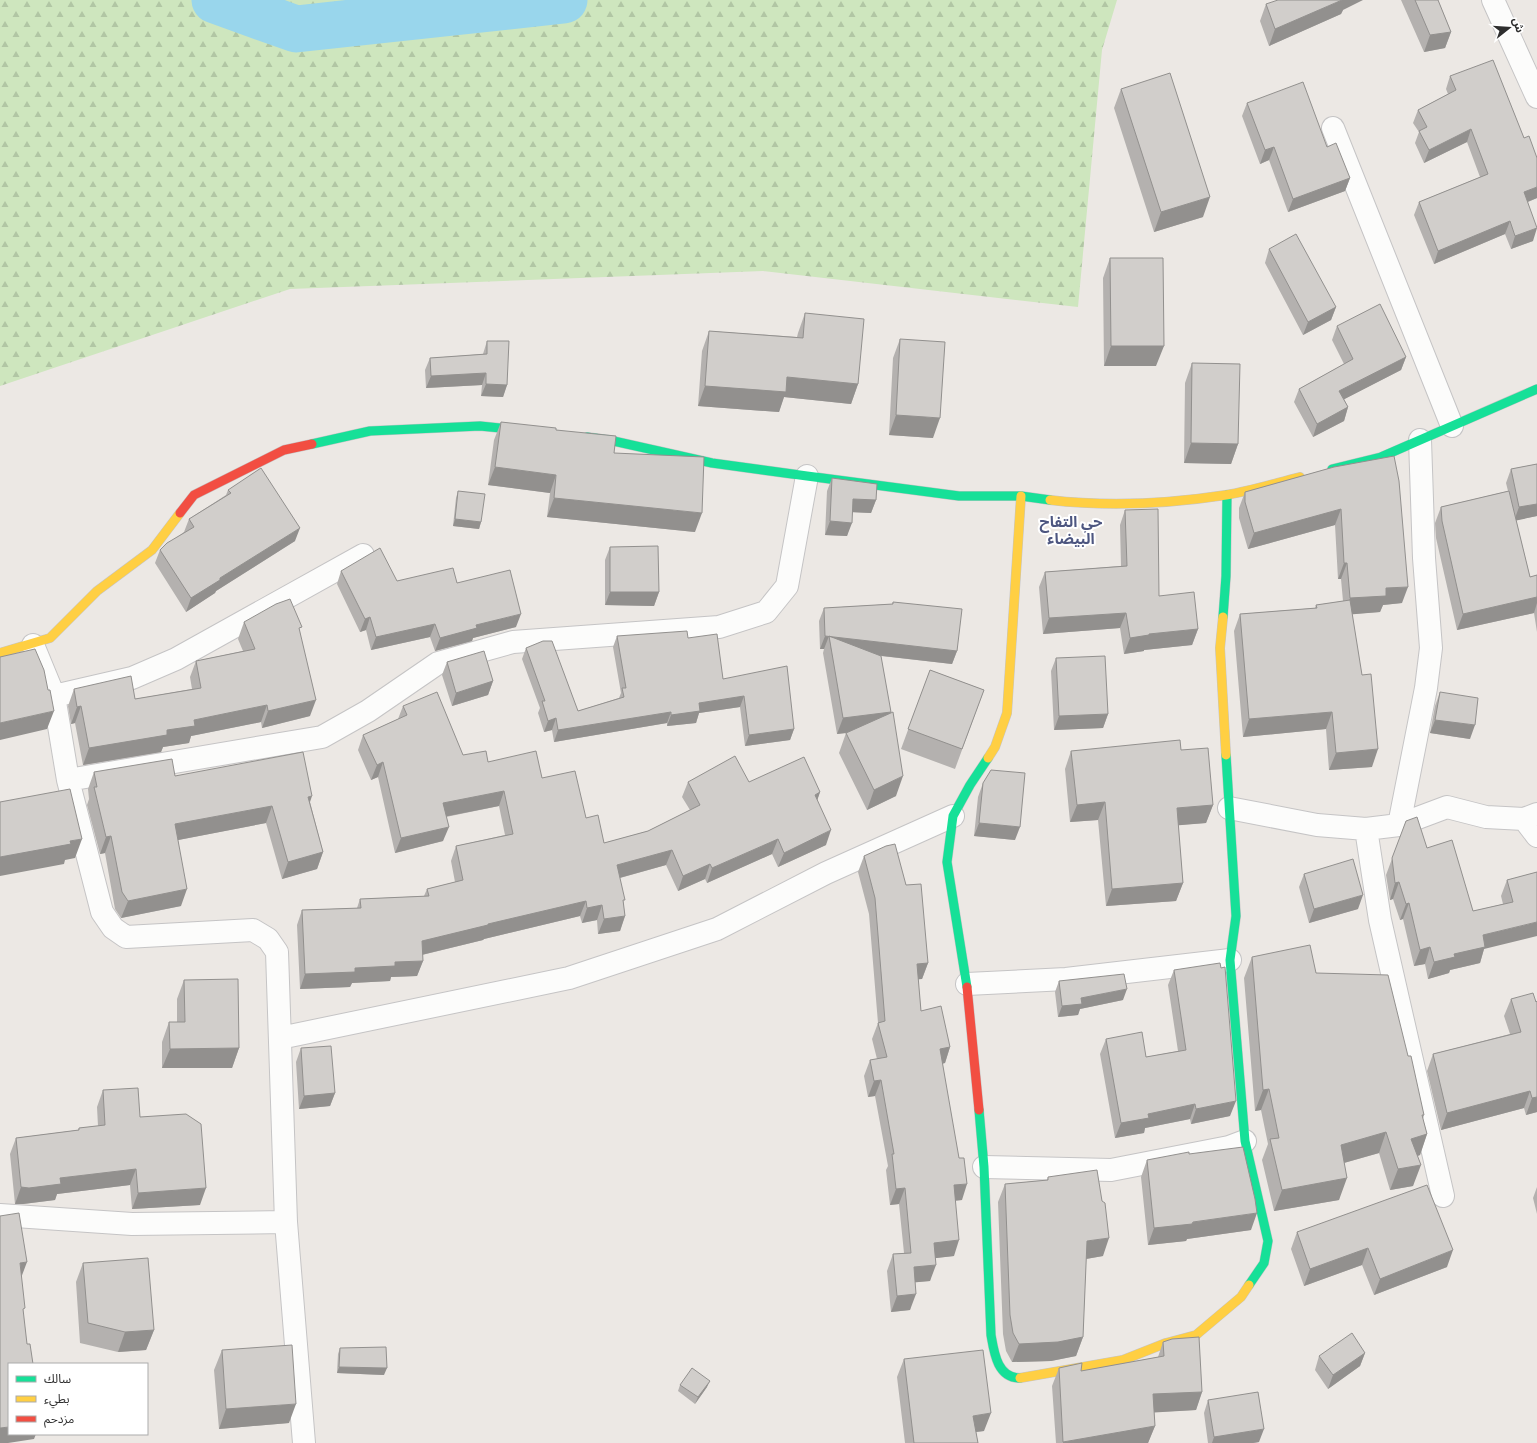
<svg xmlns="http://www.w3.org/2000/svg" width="1537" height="1443" viewBox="0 0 1537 1443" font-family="Overpass,'Noto Sans Arabic',sans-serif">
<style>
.forest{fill:url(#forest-firs)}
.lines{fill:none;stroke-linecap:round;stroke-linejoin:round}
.river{stroke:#99d6ec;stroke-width:47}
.street-casing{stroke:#c5c4c5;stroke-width:24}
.fast-casing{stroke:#c5c4c5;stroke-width:10}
.slow-casing{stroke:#c5c4c5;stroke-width:10}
.jam-casing{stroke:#c5c4c5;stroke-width:10}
.street{stroke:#fcfcfb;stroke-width:22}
.fast{stroke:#16e098;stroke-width:9}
.slow{stroke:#ffcf43;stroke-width:9}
.jam{stroke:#f24e42;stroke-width:9}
.wall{fill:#b4b1af}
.shaded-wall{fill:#92908e}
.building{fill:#d1cecb;stroke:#92908e}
.labels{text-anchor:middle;stroke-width:4;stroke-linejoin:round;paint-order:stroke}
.district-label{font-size:15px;font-weight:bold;fill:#4d5680;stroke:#fff}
</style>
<defs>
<pattern id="forest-firs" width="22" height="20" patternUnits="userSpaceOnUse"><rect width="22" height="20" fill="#cee6be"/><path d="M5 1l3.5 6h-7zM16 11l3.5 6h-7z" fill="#b1c6a4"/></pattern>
</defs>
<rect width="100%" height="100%" fill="#ece8e4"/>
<path class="forest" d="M0,0H1117L1102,50L1078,307L763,271L290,289L0,386Z"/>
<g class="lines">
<path class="river" d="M215,0L296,29L564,0"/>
<defs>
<path id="street" d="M1493,0L1537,97
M1333,128L1452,426
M33,645L54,696L68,780L102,912L113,928L126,937L253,930L268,939L277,952L286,1222L304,1443
M54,696L132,678L176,659L363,555
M68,780L322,737L368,711L438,663L513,642L719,627L766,612L787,586L807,476
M1229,808L1317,825L1366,829L1399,825L1447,807L1486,817L1524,819L1537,814
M1524,819L1537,836
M1399,825L1426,688L1431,648L1424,558L1420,440
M1366,829L1380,920L1443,1196
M967,984L1066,979L1230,960
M280,1038L569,978L717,929L826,873L953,816
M984,1167L1111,1170L1229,1147L1245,1141
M0,1215L132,1224L286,1222"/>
<path id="fast" d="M587,437L609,440L712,463L807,476L959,496H1021L1050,500
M312,444L370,431L480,426L529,431
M1332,469L1381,457L1537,389
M1223,617L1226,576L1227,495
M1226,755L1236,916L1230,960L1245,1141L1268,1241L1264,1263L1249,1285
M967,987L947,862L953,816L970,785L988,758
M979,1110L984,1167L991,1335C994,1352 997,1378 1020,1378"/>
<path id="slow" d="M1050,500C1109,507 1167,504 1226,495C1251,491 1276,483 1300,477
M1223,617L1220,648L1226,755
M0,653L50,638L97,591L152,550L180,513
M988,758L995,747L1007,713L1021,496
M1020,1378L1123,1360L1166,1343L1196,1335L1241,1297L1249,1285"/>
<path id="jam" d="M180,513L194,495L284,450L312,444
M967,987L979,1110"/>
</defs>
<use href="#street" class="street-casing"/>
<use href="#fast" class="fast-casing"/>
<use href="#slow" class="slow-casing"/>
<use href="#jam" class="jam-casing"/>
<use href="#street" class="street"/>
<use href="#fast" class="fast"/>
<use href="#slow" class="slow"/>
<use href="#jam" class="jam"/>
</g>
<path class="wall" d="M1401,0H1438L1451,32L1445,48L1424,52Z
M1266,4L1343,10L1341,14L1269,46L1260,21Z
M1450,76L1537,198L1528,202L1533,241L1511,249L1505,234L1434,264L1414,215L1419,202L1480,177L1467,142L1424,163L1415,143L1419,132L1413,123L1418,110L1448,94L1446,89Z
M1121,89L1203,217L1154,232L1114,108Z
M1247,103L1327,147L1350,178L1345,191L1288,212L1269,160L1260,164L1242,116Z
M1269,249L1336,307L1331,320L1303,335L1265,263Z
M1110,258L1156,366H1104L1103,278Z
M805,313L858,384L851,404L784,397L779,412L698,406L702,351L709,331L797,337L798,333Z
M1337,326L1406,357L1401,370L1344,399L1348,407L1344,421L1313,437L1294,402L1299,389L1344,364L1332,340Z
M900,339L933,438L889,435L893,358Z
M487,341L507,385L503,397L481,396L482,385L426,388L425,370L430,358L483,354Z
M1192,363L1238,444L1231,464L1184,463L1185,383Z
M501,422L556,430L614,453L695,532L547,517L550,493L488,485L494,440Z
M1537,464V516L1516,520L1530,577L1537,575V632L1534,613L1457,630L1436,538L1435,523L1441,507L1508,491L1506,483L1511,469Z
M1334,467L1402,603L1383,605L1380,612L1352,614L1372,767L1329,770L1326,729L1243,737L1234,631L1240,614L1315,608L1316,605L1343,601L1341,579H1338L1335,525L1248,549L1239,518V508L1245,492Z
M832,478L876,500L871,513L853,512L847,536L825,535L827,491Z
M228,490L295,541L216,591L215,593L186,612L155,563L160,550L184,532L189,519L226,495Z
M458,491L481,522L479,529L453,526L456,498Z
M1125,510L1159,596L1198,629L1192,645L1144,650V651L1124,654L1120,628L1043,634L1039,587L1045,572L1121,566L1120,525Z
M610,547L659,592L654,606L605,605V560Z
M341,571L397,581L457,583L516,627L473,638L472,641L435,651L430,637L371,650L366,630L360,632L337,584Z
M893,602L957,651L952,664L881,656L890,713L896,796L867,810L839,753L846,733H847L837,734L823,653L824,649H820L819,621L824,608L892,604Z
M244,622L300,632L310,716L262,728L261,722L191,736L189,743L163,747L161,752L83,765L75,723L71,724L68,706L74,689L135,699L192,689L190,677L196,661L243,651L238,639Z
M617,636L688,638L723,679L794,729L790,740L745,746L740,707L699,713L696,723L667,726V723L554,742L552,730L544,732L538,713L540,708L522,659L526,648L578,711L619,698L621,693L613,647Z
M1056,658L1108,714L1103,728L1054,730L1051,671Z
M447,662L493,681L488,695L452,706L442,675Z
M930,670L984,690L955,769L901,749Z
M1440,692L1470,739L1430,733L1435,706Z
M403,706L463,755L542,778L586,818L604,843L648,831L690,810L682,797L688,782H749L820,792L817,800L826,845L778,867L772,854L707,883L705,879L678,891L666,865L620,878L625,916L620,931L598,934L597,920L582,923L580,916L484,939L483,940L422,955L423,961L417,976L391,977L390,981L352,983L350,987L300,989L297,925L302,910L357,908L360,899L424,896L427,889L455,882L451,861L456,846L505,835L499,806L446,817L443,841L395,853L378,777L371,780L358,750L363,735L398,719Z
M1181,750L1213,805L1206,823L1178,825L1183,883L1176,901L1106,906L1098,820L1070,822L1065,769L1071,751Z
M94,772L175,776L310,802L323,852L317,869L282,879L266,823L178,840L181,906L121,918L115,909L105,853L100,854L87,805L89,799L88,789Z
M983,783L1015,840L974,836L978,797Z
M1406,821L1427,848L1473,911L1503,904L1501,896L1507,880L1537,872L1484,949L1480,963L1450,970L1449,973L1428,979L1425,964L1414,966L1403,919L1400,920L1393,899L1390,900L1386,875Z
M864,856L906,885L928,963L922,979H918L921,1011L950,1047L945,1063L942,1064L962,1200L955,1201L954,1256L935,1258L930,1281L915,1282L910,1310L891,1312L887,1271L893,1254L904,1253L899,1204L890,1205L886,1170L888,1166L875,1096L868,1097L864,1076L870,1060L877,1059L872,1039L878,1023L869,914L858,872Z
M1304,874L1358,909L1309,923L1299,887Z
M1252,957L1316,973L1408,1056L1424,1115L1423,1119L1427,1134L1420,1155L1418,1156L1413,1186L1390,1190L1379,1153L1344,1163L1339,1200L1274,1211L1262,1160L1268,1144L1261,1110L1255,1111L1244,978Z
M1174,970L1230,1116L1191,1124L1190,1119L1145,1128L1144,1133L1115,1138L1100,1054L1106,1039L1146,1057L1178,1051L1168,985Z
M184,980L239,1048L232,1068H162V1042L169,1022H177V999Z
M1059,981L1123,1000L1080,1009L1078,1015L1058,1017L1055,992Z
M1511,999L1537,1001V1112L1526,1115L1524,1108L1441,1130L1427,1071L1433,1054L1510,1034L1504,1016Z
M301,1048L335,1093L330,1106L299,1109L296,1062Z
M103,1090L140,1117L200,1205L132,1209L130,1185L57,1194L55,1200L23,1204H15L10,1154L16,1138L78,1130L79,1128L98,1126L97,1107Z
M1189,1154L1251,1230L1187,1239L1186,1241L1148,1245L1141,1177L1147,1160Z
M1048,1177L1103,1256L1086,1259L1083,1337L1076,1356L1051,1361L1012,1362L1006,1351L1003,1334L998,1202L1005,1184L1047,1180Z
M1537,1187V1214L1533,1198Z
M1297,1232L1447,1267L1374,1295L1362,1265L1304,1286L1291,1249Z
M83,1263L154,1330L146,1350L118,1352L80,1343L76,1282Z
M1163,1342L1202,1392L1196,1410L1154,1412L1155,1426L1148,1443H1056L1052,1386L1059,1368L1081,1371L1158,1357Z
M340,1348L384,1375L337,1373L338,1354Z
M222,1350L289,1423L219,1429L214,1370Z
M1365,1353L1360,1366L1328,1389L1315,1370L1319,1356Z
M904,1359L984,1431L976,1432L978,1443H905L897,1377Z
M680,1385L707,1387L695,1404L678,1391Z
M1208,1400L1259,1442L1253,1443H1208L1204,1413Z"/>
<path class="shaded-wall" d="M1342,0H1363L1343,10L1341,14L1269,46L1275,29Z
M1451,32L1445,48L1424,52L1430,35Z
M1471,129L1467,142L1424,163L1429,150Z
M1274,147L1269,160L1260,164L1265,150Z
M1350,178L1345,191L1288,212L1293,199Z
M1537,187V198L1520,205L1524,192Z
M1210,197L1203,217L1154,232L1161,212Z
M1510,221L1505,234L1434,264L1438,251Z
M1537,228L1533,241L1511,249L1515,236Z
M1336,307L1331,320L1303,335L1308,322Z
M1111,346H1164L1156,366H1104Z
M1406,357L1401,370L1335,404L1339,391Z
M486,373L482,385L426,388L431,376Z
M787,377L858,384L851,404L784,397L779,412L698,406L705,386Z
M486,384L507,385L503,397L481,396Z
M1348,407L1344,421L1313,437L1317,424Z
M896,415L940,418L933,438L889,435Z
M1191,443L1238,444L1231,464L1184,463Z
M495,467L556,475L550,493L488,485Z
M554,498L702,513L695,532L547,517Z
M853,499L876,500L871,513L848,512Z
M1537,504V516L1514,521L1519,507Z
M1341,509L1335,525L1248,549L1254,533Z
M455,519L481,522L479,529L453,526Z
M830,521L852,523L847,536L825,535Z
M300,528L295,541L216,591L215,593L186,612L191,598L220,578Z
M1344,563H1347L1341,579H1338Z
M1408,587L1402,603L1383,605L1380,612L1344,615L1350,598L1386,588Z
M610,592H659L654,606L605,605Z
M1537,597V603L1534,613L1457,630L1463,614Z
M1126,613L1120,628L1043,634L1049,618Z
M521,614L516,627L473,638L472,641L435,651L440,638L476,625Z
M370,617L366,630L360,632L365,619Z
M435,624L430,637L371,650L376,637Z
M1198,629L1192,645L1144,650V651L1124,654L1130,638L1149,634Z
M825,636L957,651L952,664L831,650L829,636L824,649H820Z
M493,681L488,695L452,706L456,693Z
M744,696L740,707L699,713L696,723L667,726L671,715L699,703Z
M316,700L310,716L262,728L268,711Z
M267,705L261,722L191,736L189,743L163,747L161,752L83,765L89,748L167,730L194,720Z
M81,706L75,723L71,724L77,707Z
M54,711L47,729L0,740V723Z
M671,712L667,723L554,742L558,730Z
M891,712L885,728L837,734L843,718Z
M1332,712L1326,729L1243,737L1249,719Z
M1108,714L1103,728L1054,730L1059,716Z
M556,718L552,730L544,732L548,721Z
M1435,720L1475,725L1470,739L1430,733Z
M794,729L790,740L745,746L749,735Z
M1378,749L1372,767L1329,770L1336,753Z
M383,762L378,777L371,780L377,765Z
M903,776L896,796L867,810L874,790Z
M504,791L499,806L438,818L443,803Z
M820,792L815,807V795Z
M312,796L306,814L308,797Z
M1105,802L1098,820L1070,822L1077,805Z
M1213,805L1206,823L1170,826L1177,808Z
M272,806L266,823L168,842L175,824Z
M979,823L1020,827L1015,840L974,836Z
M449,827L443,841L395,853L401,838Z
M831,830L826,845L778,867L784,853Z
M111,836L105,853L100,854L106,837Z
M82,839L75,858L65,860L64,864L0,876V857L70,841Z
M778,839L772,854L707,883L712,868Z
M672,850L666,865L612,880L617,865Z
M323,852L317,869L282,879L288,862Z
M710,864L705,879L678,891L683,876Z
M1399,882L1393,899L1390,900L1395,883Z
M1183,883L1176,901L1106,906L1112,889Z
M187,889L181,906L121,918L128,901Z
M1363,895L1358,909L1309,923L1314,909Z
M586,901L580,916L484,939L483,940L417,956L422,941L488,924Z
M1409,903L1403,919L1400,920L1406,904Z
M602,905L597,920L582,923L587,908Z
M625,916L620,931L598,934L604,919Z
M1537,922V936L1484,949L1480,963L1450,970L1449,973L1428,979L1434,962L1454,954L1483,935Z
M1430,947L1425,964L1414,966L1420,950Z
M423,961L417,976L391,977L390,981L352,983L350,987L300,989L305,974L355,968L395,962Z
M928,963L922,979L911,980L917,964Z
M1127,989L1123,1000L1080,1009L1078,1015L1058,1017L1062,1006L1081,998Z
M950,1047L945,1063L934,1065L940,1049Z
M239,1048L232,1068H162L170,1049Z
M881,1080L875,1096L868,1097L874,1081Z
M1269,1089L1261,1110L1255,1111L1263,1090Z
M1530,1091L1524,1108L1441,1130L1447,1113Z
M335,1093L330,1106L299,1109L304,1096Z
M1537,1097V1112L1526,1115L1532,1098Z
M1236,1101L1230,1116L1191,1124L1196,1109Z
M1195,1104L1190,1119L1145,1128L1144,1133L1115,1138L1121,1123L1148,1114Z
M1386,1132L1379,1153L1333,1166L1341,1145Z
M1427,1134L1420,1155L1404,1160L1411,1139Z
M1421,1165L1413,1186L1390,1190L1398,1169Z
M136,1169L130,1185L57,1194L55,1200L23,1204H15L21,1187L60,1178Z
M1347,1178L1339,1200L1274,1211L1282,1190Z
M967,1184L962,1200L948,1201L954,1185Z
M206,1188L200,1205L132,1209L138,1193Z
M905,1188L899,1204L890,1205L896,1189Z
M1257,1213L1251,1230L1187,1239L1186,1241L1148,1245L1154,1228Z
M1109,1238L1103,1256L1080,1260L1087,1241Z
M959,1240L954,1256L928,1259L934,1243Z
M1368,1248L1362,1265L1304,1286L1310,1269Z
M1453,1250L1447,1267L1374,1295L1380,1279Z
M27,1262L21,1278L20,1263Z
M936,1265L930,1281L908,1283L914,1267Z
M916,1294L910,1310L891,1312L897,1296Z
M154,1330L146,1350L118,1352L125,1332Z
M1083,1337L1076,1356L1051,1361L1012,1362L1019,1344Z
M1365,1353L1360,1366L1328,1389L1333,1375Z
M339,1367L387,1368L384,1375L337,1373Z
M710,1381L707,1387L695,1404L698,1397Z
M1202,1392L1196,1410L1146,1413L1153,1394Z
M296,1404L289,1423L219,1429L226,1409Z
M991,1413L984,1431L967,1433L973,1416Z
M1155,1426L1148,1443H1063V1442Z
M9,1427V1434H36L34,1439L8,1443H0V1428Z
M1264,1429L1259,1442L1253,1443H1212L1214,1437Z"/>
<path class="building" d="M1278,0H1342L1275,29L1266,4Z
M1415,0H1438L1451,32L1430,35Z
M1493,60L1524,138L1529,136L1537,158V187L1524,192L1537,228L1515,236L1510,221L1438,251L1419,202L1488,174L1471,129L1429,150L1419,131L1427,127L1418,110L1456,90L1450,76Z
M1170,73L1210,197L1161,212L1121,89Z
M1303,82L1327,147L1336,143L1350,178L1293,199L1274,147L1265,150L1247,103Z
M1296,234L1336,307L1308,322L1269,249Z
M1110,258H1163L1164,346H1111Z
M1380,304L1406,357L1339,391L1348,407L1317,424L1299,389L1353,359L1337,326Z
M805,313L864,319L858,384L787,377L786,392L705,386L709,331L803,338Z
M900,339L945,342L940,418L896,415Z
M487,341H509L507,385L486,384V373L431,376L430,358L487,354Z
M1192,363L1240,364L1238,444L1191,443Z
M501,422L556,428V430L616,436L614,453L704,457L702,513L554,498L556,475L495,467Z
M1394,456L1399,481L1408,587L1386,588V596L1350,598L1347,563H1344L1341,509L1254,533L1245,502V492L1334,467Z
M1537,464V504L1519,507L1511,469Z
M261,468L300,528L220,578V580L191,598L160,550L167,543L194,527L189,519L231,493L228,490Z
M832,478L877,484L876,500L853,499L852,523L830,521Z
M458,491L485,494L481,522L455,519Z
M1509,491L1530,577L1537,575V597L1463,614L1442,521L1441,507Z
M1158,509L1159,596L1194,592L1198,629L1149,634V635L1130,638L1126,613L1049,618L1045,572L1127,566L1125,510Z
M658,546L659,592H610V547Z
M380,548L397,581L453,568L457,583L510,570L521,614L476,625L477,628L440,638L435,624L376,637L370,617L365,619L341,571Z
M290,599L302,627L299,628L316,700L268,711L267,705L194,720L195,726L167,730V735L89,748L81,706L77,707L74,689L131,676L135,699L201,688L196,661L255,649L244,622L276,604Z
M1350,600L1362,675L1371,674L1378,749L1336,753L1332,712L1249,719L1240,614L1317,608L1316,605Z
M893,602L962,609L957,651L825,636L824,608L893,604Z
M687,631L688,638L717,634L723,679L787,666L794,729L749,735L744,696L699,703L700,711L671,715V712L558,730L556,718L548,721L542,701H545L526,648L543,641H552L578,711L624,697L622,688H626L617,636Z
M829,636L881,656L891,712L843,718Z
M35,649L44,670L48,690H50L54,711L0,723V657Z
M484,651L493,681L456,693L447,662Z
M1105,656L1108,714L1059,716L1056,658Z
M930,670L984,690L962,749L908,729Z
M437,692L463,755L486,751L488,762L536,751L542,778L575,771L586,818L598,815L604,843L648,831L700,805L688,782L735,756L749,782L804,757L820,792L815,795L831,830L784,853L778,839L712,868L710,864L683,876L672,850L617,865L625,900H623L625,916L604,919L602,905L587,908L586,901L488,924V925L422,941L423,961L395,962V966L355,968V972L305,974L302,910L361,908L360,899L429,896L427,889L463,880L456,846L513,834L504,791L443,803L449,827L401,838L383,762L377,765L363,735L407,715L403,706Z
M1440,692L1478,698L1475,725L1435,720Z
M893,712L903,776L874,790L846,733Z
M1180,740L1181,750L1208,748L1213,805L1177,808L1183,883L1112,889L1105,802L1077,805L1071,751Z
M303,752L312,796L308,797L323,852L288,862L272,806L175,824L187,889L128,901L122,892L111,836L106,837L94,787H97L94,772L172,759L175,776Z
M991,770L1025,773L1020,827L979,823L983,783Z
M70,789L82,839L70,841L71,844L0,857V802Z
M1417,817L1427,848L1452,840L1473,911L1513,902L1507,880L1537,872V922L1483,935L1485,947L1454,954L1455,957L1434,962L1430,947L1420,950L1409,903L1406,904L1399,882L1395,883L1392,858L1406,821Z
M895,844L906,885L921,884L928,963L917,964L921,1011L941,1006L950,1047L940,1049L959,1158H964L967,1184L954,1185L959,1240L934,1243L936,1265L914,1267L916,1294L897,1296L893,1254L911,1253L905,1188L896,1189L892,1154H894L881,1080L874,1081L870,1060L887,1057L878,1023L885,1021L875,898L864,856L886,846Z
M1353,859L1363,895L1314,909L1304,874Z
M1310,945L1316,973L1388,975L1408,1056H1411L1424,1115H1422L1427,1134L1411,1139L1421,1165L1398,1169L1386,1132L1341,1145L1347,1178L1282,1190L1270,1139L1279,1138L1269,1089L1263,1090L1252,957Z
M1220,963L1221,968L1225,967L1236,1101L1196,1109L1195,1104L1148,1114L1149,1118L1121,1123L1106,1039L1142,1032L1146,1057L1186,1050L1174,970Z
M1124,974L1127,989L1081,998L1082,1004L1062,1006L1059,981Z
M238,979L239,1048L170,1049L169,1022H185L184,980Z
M1533,993L1536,1002L1537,1001V1097L1532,1098L1530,1091L1447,1113L1433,1054L1521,1032L1511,999Z
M331,1046L335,1093L304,1096L301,1048Z
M138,1088L140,1117L186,1114L201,1124L206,1188L138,1193L136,1169L60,1178L61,1184L29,1188L21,1187L16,1138L79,1130V1128L105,1125L103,1090Z
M1243,1147L1255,1199L1257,1213L1193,1222L1192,1224L1154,1228L1147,1160L1189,1152V1154Z
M1097,1170L1102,1201L1105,1203L1109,1238L1087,1241L1083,1337L1058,1342L1019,1344L1013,1333L1010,1315L1005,1184L1048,1180V1177Z
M1427,1185L1453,1250L1380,1279L1368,1248L1310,1269L1297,1232Z
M19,1213L27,1262L20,1263L25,1308L23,1309L27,1344H30L33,1364H9V1427L0,1428V1216Z
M148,1258L154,1330L125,1332L88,1323L83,1263Z
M1352,1333L1365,1353L1333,1375L1319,1356Z
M1199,1337L1202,1392L1153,1394L1155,1426L1063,1442L1059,1368L1082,1363L1081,1371L1164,1356L1163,1342L1172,1339Z
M292,1345L296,1404L226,1409L222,1350Z
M386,1347L387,1368L339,1367L340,1348Z
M983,1350L991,1413L973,1416L978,1443H914L904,1359Z
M692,1368L710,1381L698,1397L680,1385Z
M1258,1392L1264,1429L1214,1437L1208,1400Z"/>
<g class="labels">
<g class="district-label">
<text x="1071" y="527">حي التفاح<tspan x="1071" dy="17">البيضاء</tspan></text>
</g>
</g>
<rect x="8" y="1363" width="140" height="72" fill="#ffffff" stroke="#ababab"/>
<rect x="16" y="1376" width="20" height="6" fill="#16e098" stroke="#ababab"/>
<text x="44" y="1383" font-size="12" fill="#2e2e2e">سالك</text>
<rect x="16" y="1396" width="20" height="6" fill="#ffcf43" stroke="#ababab"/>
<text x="44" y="1403" font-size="12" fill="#2e2e2e">بطيء</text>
<rect x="16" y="1416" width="20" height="6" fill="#f24e42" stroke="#ababab"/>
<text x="44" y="1423" font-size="12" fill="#2e2e2e">مزدحم</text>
<g transform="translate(1509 28) rotate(73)" stroke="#ffffff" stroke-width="3" paint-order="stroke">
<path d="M0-3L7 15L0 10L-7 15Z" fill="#2e2e2e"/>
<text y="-6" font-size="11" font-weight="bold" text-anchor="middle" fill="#2e2e2e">ش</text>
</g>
</svg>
